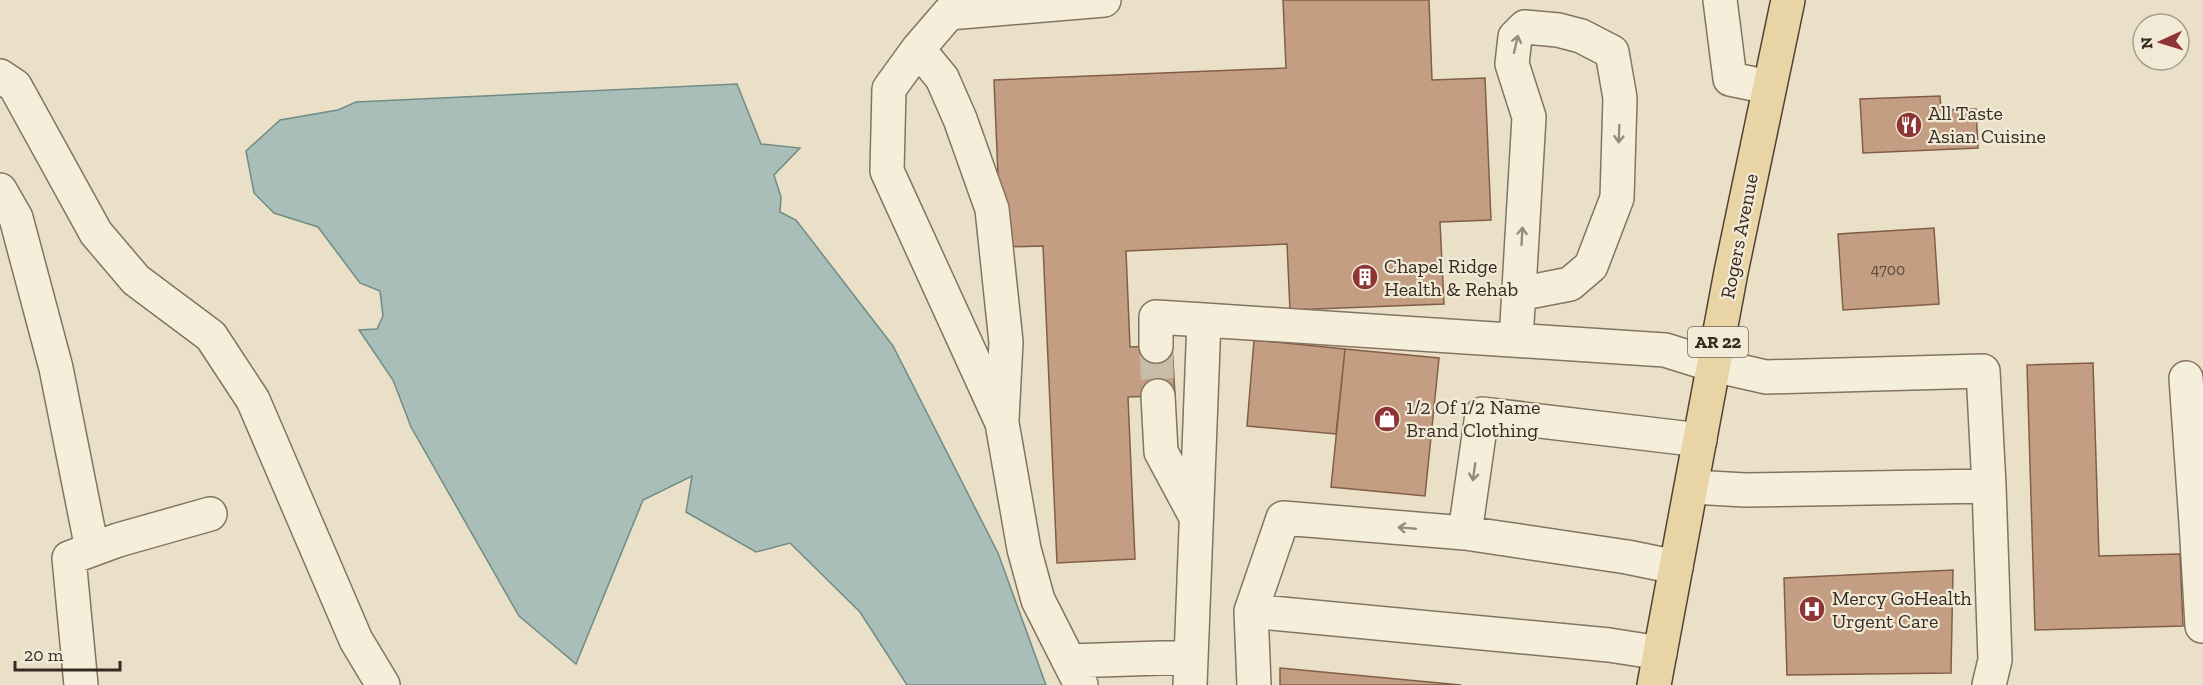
<svg xmlns="http://www.w3.org/2000/svg" width="2203" height="685" viewBox="0 0 2203 685" font-family="'Zilla Slab',serif">
<style>
.water{fill:#a9beb8;stroke:#708c85;stroke-width:1.5}
.building{fill:#c49e82;stroke:#815e47;stroke-width:1.5}
.lines{fill:none;stroke-linecap:round;stroke-linejoin:round}
.minor-tunnel{stroke:#c6bca7;stroke-width:33;stroke-dasharray:33 16;stroke-linecap:butt}
.minor-casing{stroke:#84735f;stroke-width:36}
.major-casing{stroke:#524233;stroke-width:36}
.minor{stroke:#f5eedb;stroke-width:33}
.major{stroke:#e8d4a5;stroke-width:33}
.oneway{stroke:#968c7e}
.labels{text-anchor:middle;stroke-width:4.5;stroke-linejoin:round;paint-order:stroke}
.number-label{font-size:16px;fill:#5a4839}
.shield{fill:#f2ead7;stroke:#6e6458;stroke-width:1.5}
.shield-label{font-size:18px;font-weight:bold;fill:#362b21}
.poi-label{font-size:20px;fill:#362b21;stroke:#f2ead7;text-anchor:start}
.street-label{font-size:20px;fill:#362b21;stroke:#f2ead7}
</style>
<rect width="100%" height="100%" fill="#eae0c8"/>
<path class="water" d="M737,84L761,144L800,148L774,175L781,197L780,212L796,220L893,346L998,553L1046,685H907L860,612L790,543L756,552L686,512L692,476L643,500L576,664L519,616L411,427L393,380L359,330L377,329L383,316L380,291L360,283L318,227L274,213L254,193L246,151L280,120L338,110L356,102Z"/>
<path class="building" d="M1283,0H1429L1432,80L1485,78L1491,220L1440,222L1444,304L1290,310L1287,244L1126,251L1130,347L1172,345L1175,395L1128,397L1135,559L1057,563L1043,246L1001,247L994,80L1286,68Z
M1940,96L1941,110L1976,109L1978,148L1863,153L1860,99Z
M1934,228L1939,304L1843,310L1838,234Z
M1254,340L1345,349L1336,434L1247,426Z
M1345,349L1439,358L1425,496L1331,487Z
M2093,363L2099,556L2180,554L2183,626L2035,630L2027,365Z
M1953,570L1951,673L1787,675L1784,578Z
M1280,668L1461,685H1280Z"/>
<g class="lines">
<path class="minor-tunnel" d="M1156,346L1158,396"/>
<defs>
<path id="minor" d="M1720,0L1730,79L1769,87
M918,49L942,78L960,119L992,209L1006,342L1002,419
M0,76L15,86L96,233L136,280L211,336L253,400L356,640L383,685
M0,190L16,218L56,368L92,549
M1516,340L1529,117L1512,64L1515,37L1525,27L1558,30L1581,36L1612,52L1620,98L1617,198L1591,266L1570,284L1519,294
M1156,346V317L1204,320
M2186,378L2196,523
M1158,396L1161,452L1196,517
M1465,533L1482,414L1700,440
M1251,611L1609,645L1660,653
M2202,626L2196,523L2203,522
M1069,661L1191,657
M81,685L69,558L118,540L210,514
M1081,685L1038,600L1024,549L1002,423L887,171L889,89L918,49L949,13L1104,0
M1190,685L1204,320L1665,350L1713,365L1766,377L1983,371L1989,486L1745,490L1692,487
M1254,685L1251,611L1283,518L1465,533L1627,557L1676,567
M1989,685L1995,660L1989,486"/>
<path id="major" d="M1654,685L1731,272L1788,0"/>
</defs>
<use href="#minor" class="minor-casing"/>
<use href="#major" class="major-casing"/>
<use href="#minor" class="minor"/>
<use href="#major" class="major"/>
</g>
<defs><path id="oneway-shaft" d="M-6 0H5M1.5-3L5.5 0L1.5 3" fill="none" stroke-width="1.6" stroke-linecap="round" stroke-linejoin="round" transform="scale(1.5)"/></defs>
<g class="oneway">
<use href="#oneway-shaft" transform="translate(1516 44) rotate(-77)"/>
<use href="#oneway-shaft" transform="translate(1619 134) rotate(92)"/>
<use href="#oneway-shaft" transform="translate(1522 236) rotate(-87)"/>
<use href="#oneway-shaft" transform="translate(1474 472) rotate(98)"/>
<use href="#oneway-shaft" transform="translate(1407 528) rotate(-175)"/>
</g>
<defs>
<symbol id="restaurant-disc" viewBox="-11 -11 22 22"><circle r="9.5" fill="#8d3536" stroke="#f2ead7"/><path d="M-5-6h1v4h1v-4h1v4h1v-4h1v5L-1.5 .5V6h-2V.5L-5-1ZM5-6V6H3V1.5H1.5Q1.5-4 5-6Z" fill="#fff"/></symbol>
<symbol id="building-disc" viewBox="-11 -11 22 22"><circle r="9.5" fill="#8d3536" stroke="#f2ead7"/><path d="M-4-6H4V6H1V3H-1V6H-4ZM-2.5-4.3h1.7v1.8h-1.7ZM.8-4.3h1.7v1.8H.8ZM-2.5-1h1.7V.8h-1.7ZM.8-1h1.7V.8H.8Z" fill="#fff"/></symbol>
<symbol id="shop-disc" viewBox="-11 -11 22 22"><circle r="9.5" fill="#8d3536" stroke="#f2ead7"/><path d="M-5-2.5h2.3a2.7 3.5 0 0 1 5.4 0H5L5.5 6h-11ZM-1.5-2.5h3a1.5 2.3 0 0 0-3 0Z" fill="#fff"/></symbol>
<symbol id="hospital-disc" viewBox="-11 -11 22 22"><circle r="9.5" fill="#8d3536" stroke="#f2ead7"/><path d="M-5-5h3v3.5h4V-5h3V5h-3V1.5h-4V5h-3Z" fill="#fff"/></symbol>
</defs>
<g fill-rule="evenodd">
<use href="#restaurant-disc" x="1894" y="110" width="30" height="30"/>
<use href="#building-disc" x="1350" y="262" width="30" height="30"/>
<use href="#shop-disc" x="1372" y="404" width="30" height="30"/>
<use href="#hospital-disc" x="1797" y="594" width="30" height="30"/>
</g>
<g class="labels">
<g class="number-label">
<text x="1888" y="275">4700</text>
</g>
<rect class="shield" x="1688" y="327" width="60" height="30" rx="4.5"/>
<g class="shield-label">
<text x="1718" y="348">AR 22</text>
</g>
<g class="poi-label">
<text x="1928" y="120">All Taste<tspan x="1928" dy="23">Asian Cuisine</tspan></text>
<text x="1384" y="273">Chapel Ridge<tspan x="1384" dy="23">Health &amp; Rehab</tspan></text>
<text x="1406" y="414">1/2 Of 1/2 Name<tspan x="1406" dy="23">Brand Clothing</tspan></text>
<text x="1832" y="605">Mercy GoHealth<tspan x="1832" dy="23">Urgent Care</tspan></text>
</g>
<g class="street-label">
<text transform="translate(1739 236) rotate(-79)" y="7">Rogers Avenue</text>
</g>
</g>
<g transform="translate(2161 42) rotate(266)"><circle r="28" fill="#f2ead7" stroke="#a79e8e" stroke-width="1.5"/>
<path d="M0-4.5L10 22L0 15L-10 22Z" fill="#8d3536"/>
<text y="-9" font-size="16" font-weight="bold" text-anchor="middle" fill="#362b21">N</text>
</g>
<path d="M15 661v9h105v-9" fill="none" stroke="#362b21" stroke-width="3"/>
<text x="24" y="661" font-size="18" fill="#362b21" stroke="#f2ead7" stroke-width="4.5" paint-order="stroke">20 m</text>
</svg>
